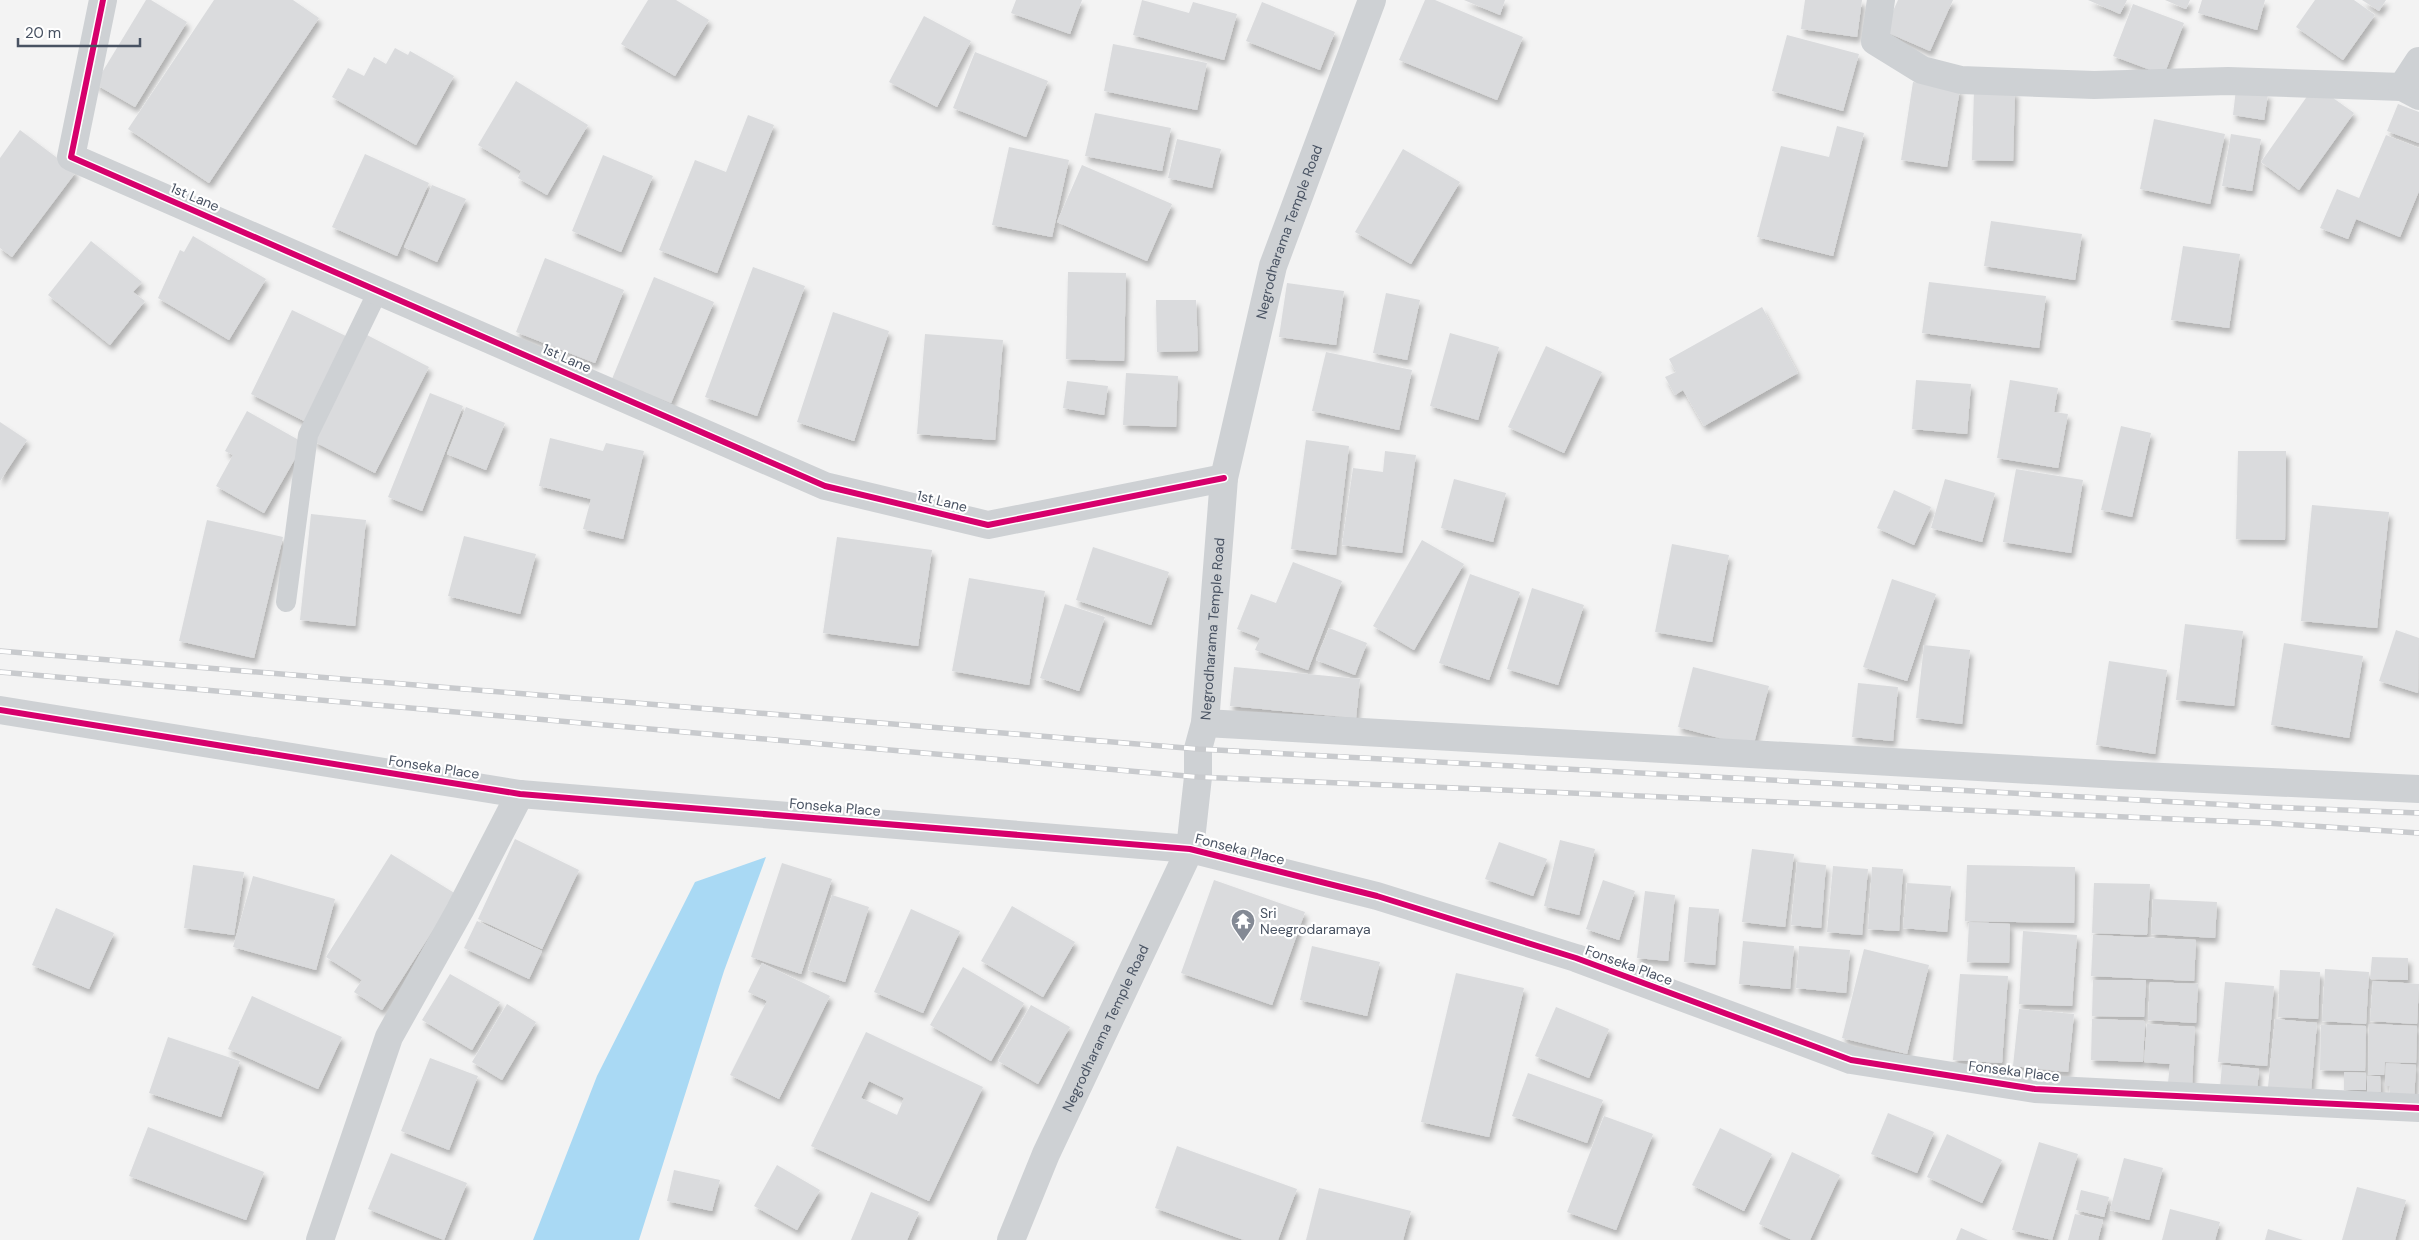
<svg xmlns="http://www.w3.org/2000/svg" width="2419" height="1240" viewBox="0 0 2419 1240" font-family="'DM Sans',sans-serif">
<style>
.water{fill:#a9d9f4}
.building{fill:#dadbdd;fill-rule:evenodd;filter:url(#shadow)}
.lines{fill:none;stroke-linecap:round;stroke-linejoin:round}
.service{stroke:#ced1d4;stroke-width:20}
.minor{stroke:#ced1d4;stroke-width:28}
.rail-casing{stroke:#c8cacd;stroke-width:5.5}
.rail{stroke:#fff;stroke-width:4;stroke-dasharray:11;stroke-linecap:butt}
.cycleway-casing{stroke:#fff;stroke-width:9}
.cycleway{stroke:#d6006c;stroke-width:6}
.labels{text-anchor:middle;stroke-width:4.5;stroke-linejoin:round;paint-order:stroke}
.street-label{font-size:14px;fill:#485262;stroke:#fff}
.poi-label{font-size:14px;fill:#485262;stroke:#fff;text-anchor:start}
</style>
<defs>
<filter id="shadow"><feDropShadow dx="3" dy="5.5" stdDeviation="2.5" flood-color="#0004"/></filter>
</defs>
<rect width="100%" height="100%" fill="#f3f3f3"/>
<path class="water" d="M766,857L724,971L639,1240H533L597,1076L695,882Z"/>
<path class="building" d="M146,0H151L187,22L135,107L95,84Z
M214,0H293L319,18L209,183L128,129Z
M648,0H676L709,20L675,76L621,44Z
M1016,0H1082L1070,34L1011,13Z
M1142,0L1189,13L1193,2L1237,14L1224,60L1133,35Z
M1425,0H1435L1523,37L1497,100L1399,60Z
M1464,0H1505L1500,15Z
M1805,0H1862L1857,37L1801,29Z
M1898,0H1953L1930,51L1884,31Z
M2088,0H2127L2120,14Z
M2165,0H2190L2186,9Z
M2202,0H2265L2257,30L2198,13Z
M2315,0H2354L2375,15L2343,60L2296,27Z
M2362,0H2386L2379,11Z
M1262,2L1335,32L1320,70L1246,41Z
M2133,4L2184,23L2164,75L2113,56Z
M924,16L971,41L937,107L889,82Z
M1787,35L1859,54L1843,111L1772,91Z
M1113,44L1207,63L1197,110L1104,91Z
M395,48L408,55L410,51L454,76L416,145L332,97L348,68L364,76L374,57L386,64Z
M975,52L1048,81L1026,137L953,108Z
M516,81L588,125L547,195L518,178L521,171L478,145Z
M1913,82L1960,89L1947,167L1901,160Z
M2315,85L2354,113L2299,190L2261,162Z
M2236,89L2268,94L2264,120L2233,115Z
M1974,90L2015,91L2013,161L1972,160Z
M2398,104L2419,112V143L2387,131Z
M1095,113L1171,128L1162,171L1085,156Z
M748,115L774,125L717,273L659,250L695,160L726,172Z
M2154,119L2225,134L2210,204L2140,189Z
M1837,126L1864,133L1833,256L1757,237L1781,146L1829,157Z
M20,130L76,172L12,257L0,248V158Z
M2231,134L2261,139L2252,191L2222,186Z
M2386,135L2419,148V191L2400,237L2356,219L2348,239L2320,228L2337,189L2359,198Z
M1177,139L1221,149L1212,188L1168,178Z
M1009,147L1069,160L1052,237L992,225Z
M1403,149L1460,182L1411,264L1355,232Z
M365,154L429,183L397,256L332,227Z
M603,155L653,176L621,252L572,231Z
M1082,165L1172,204L1147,261L1057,222Z
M432,185L466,199L437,262L404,247Z
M1991,221L2082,234L2075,280L1984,266Z
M193,236L266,279L229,340L158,298L180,250L184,252Z
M91,241L142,282L133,292L145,301L110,345L48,295Z
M2183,246L2240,254L2229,328L2171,320Z
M545,258L624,290L595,363L516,332Z
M753,267L805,286L757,416L705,397Z
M1068,272L1126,273L1124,361L1066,359Z
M654,277L714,302L671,403L612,379Z
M1929,282L2046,296L2039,348L1922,333Z
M1287,283L1344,291L1336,345L1279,337Z
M1386,293L1420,300L1407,360L1373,353Z
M1156,300H1196L1198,351L1157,352Z
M1762,307L1798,373L1704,426L1683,390L1675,395L1665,377L1676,372L1669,359Z
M292,310L350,338L308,423L251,394Z
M833,312L889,331L854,441L797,422Z
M1450,333L1499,347L1478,420L1430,406Z
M925,334L1003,340L995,440L917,434Z
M367,335L429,367L375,473L313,441Z
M1546,346L1602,372L1564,453L1508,427Z
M1326,352L1412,370L1399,430L1312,411Z
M1126,373L1178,376L1176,427L1123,425Z
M1916,380L1971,384L1967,434L1912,429Z
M2010,380L2058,388L2054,412L2068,414L2058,468L1997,458Z
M1067,381L1108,386L1104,415L1063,408Z
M430,393L463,406L422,511L388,497Z
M466,407L505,423L486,470L447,454Z
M247,411L304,443L264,513L216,486L233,455L225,451Z
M0,422L27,440L0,481Z
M2121,426L2151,433L2132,517L2101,510Z
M550,438L603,451L606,443L644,451L623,539L583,529L591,499L539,486Z
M1306,440L1349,446L1336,555L1291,549Z
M1385,451L1416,455L1402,553L1342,545L1353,468L1383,472Z
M2238,451H2286L2285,540L2236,539Z
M2016,469L2083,480L2071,553L2003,542Z
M1454,479L1506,493L1493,542L1441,528Z
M1945,479L1995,493L1982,542L1931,528Z
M1894,490L1931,507L1914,545L1877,528Z
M2312,505L2389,512L2377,628L2301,621Z
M311,514L366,520L355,626L300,620Z
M207,520L283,537L254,658L179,641Z
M464,536L536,554L520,614L448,596Z
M837,537L932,550L918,646L823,633Z
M1422,540L1464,564L1414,650L1373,626Z
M1672,544L1729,555L1712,642L1655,632Z
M1093,547L1169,572L1151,625L1076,600Z
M1293,562L1342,581L1308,670L1255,650L1260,638L1237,629L1251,594L1276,603Z
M1470,574L1520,592L1489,680L1439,663Z
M969,578L1045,591L1029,685L952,671Z
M1892,579L1936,594L1907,681L1863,667Z
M1532,588L1584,605L1558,685L1507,669Z
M1065,604L1105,617L1079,691L1040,678Z
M2185,624L2243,631L2234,706L2176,700Z
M1329,628L1367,643L1355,675L1316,660Z
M2396,630L2419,638L2418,693L2379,681Z
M2284,643L2363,656L2349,738L2271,725Z
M1924,645L1970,650L1962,724L1916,718Z
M2109,661L2167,670L2155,754L2096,745Z
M1234,667L1360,679L1356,718L1230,706Z
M1693,667L1769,686L1753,747L1678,727Z
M1858,683L1898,687L1893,741L1852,737Z
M515,839L579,870L542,949L478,919Z
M1560,840L1595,849L1579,915L1544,906Z
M1499,842L1547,859L1533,896L1485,879Z
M1752,849L1794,854L1785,927L1742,922Z
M391,854L456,894L382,1010L354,992L362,980L326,957Z
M1797,862L1826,865L1821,928L1791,925Z
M782,863L832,879L801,974L751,957Z
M193,865L244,872L234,935L184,928Z
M1967,865L2075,867L2074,923L1965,921Z
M1833,866L1868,869L1862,935L1827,932Z
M1872,867L1903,869L1899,931L1868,929Z
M253,876L335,899L316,970L233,947Z
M1214,880L1305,912L1272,1005L1181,973Z
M1603,880L1635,891L1619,940L1586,929Z
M1907,883L1951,886L1947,932L1903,928Z
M2094,883L2150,884L2147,935L2092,933Z
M1645,891L1675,895L1668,961L1637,958Z
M832,895L869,907L845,982L808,970Z
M2153,899L2217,902L2215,938L2151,934Z
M1012,906L1075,942L1043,997L981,961Z
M1689,907L1719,909L1715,965L1684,962Z
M56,908L114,933L89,989L32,965Z
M911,909L960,931L923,1013L874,992Z
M477,921L542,951L529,979L464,948Z
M1969,922L2010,924L2009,963L1967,962Z
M2023,931L2077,935L2072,1006L2019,1004Z
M2093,935L2196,940L2194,981L2091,976Z
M1743,941L1794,946L1790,989L1739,984Z
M1312,946L1380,962L1367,1016L1300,1000Z
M1799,946L1850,950L1846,993L1796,988Z
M1864,949L1929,965L1907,1054L1842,1038Z
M2372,957L2408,958V980L2370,979Z
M762,963L830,996L779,1099L730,1075L767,1001L748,992Z
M963,967L1024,1003L991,1061L930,1025Z
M2325,969L2369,972L2366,1024L2322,1021Z
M2280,970L2320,972L2318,1019L2278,1017Z
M1456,973L1524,988L1489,1137L1421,1122Z
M450,974L500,1002L472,1050L422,1020Z
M1960,974L2008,976L2002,1063L1953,1060Z
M2093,980H2146L2144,1017L2092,1016Z
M2373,981L2419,984L2417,1024L2370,1021Z
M2150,982L2198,984L2196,1023L2148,1020Z
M2225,982L2274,986L2267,1066L2218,1062Z
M252,996L342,1037L318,1089L228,1049Z
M507,1004L536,1022L502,1080L472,1062Z
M1031,1005L1070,1027L1038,1084L998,1061Z
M1556,1007L1609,1029L1589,1078L1535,1056Z
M2019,1009L2074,1014L2068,1072L2013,1066Z
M2092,1019L2145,1021L2143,1062L2091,1060Z
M2275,1019L2317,1023L2311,1091L2268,1087Z
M2147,1024L2195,1027L2192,1085L2168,1083L2170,1064L2144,1062Z
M2369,1024L2417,1026L2416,1063L2385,1062L2384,1075H2368Z
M2321,1025L2366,1026L2365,1071L2320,1070Z
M866,1032L983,1087L929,1201L811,1146ZM869,1081L904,1098L897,1115L861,1098Z
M168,1037L240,1061L221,1117L149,1093Z
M430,1058L478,1076L449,1150L401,1131Z
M2386,1063L2416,1065L2414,1101L2389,1100L2390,1086H2385Z
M2222,1065L2259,1069L2257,1091L2220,1088Z
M2344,1072L2366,1073V1090H2344Z
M1528,1073L1603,1100L1587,1143L1512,1116Z
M2367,1076H2380L2381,1092H2367Z
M1888,1113L1934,1132L1917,1173L1871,1154Z
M1604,1116L1653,1134L1616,1230L1567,1212Z
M148,1127L264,1172L246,1220L129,1176Z
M1720,1128L1772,1154L1744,1211L1692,1185Z
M1947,1134L2002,1160L1982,1203L1927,1177Z
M2039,1142L2078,1154L2052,1240L2012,1230Z
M1177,1146L1297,1189L1278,1240H1244L1155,1208Z
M1792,1152L1840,1175L1810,1240H1792L1759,1224Z
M391,1153L467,1183L444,1240L368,1209Z
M2124,1158L2163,1168L2149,1220L2110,1210Z
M777,1165L820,1190L797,1230L754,1206Z
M674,1170L720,1180L712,1211L667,1201Z
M2357,1187L2406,1200L2395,1240H2342Z
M1319,1188L1411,1211L1403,1240H1306Z
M2081,1190L2109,1197L2104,1217L2076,1210Z
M871,1192L919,1212L907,1240H851Z
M2170,1209L2220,1222L2215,1240H2162Z
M2075,1214L2103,1220L2098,1240H2068Z
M1961,1228L1988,1240H1956Z
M2268,1229L2303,1240H2265Z"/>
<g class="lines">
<path class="service" d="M286,602L308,435L379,289"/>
<g class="minor">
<path d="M103,0L71,157L825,486L988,525L1224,478"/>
<path d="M1881,0L1875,41L1922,70L1961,80L2094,85L2228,81L2402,87L2419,96"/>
<path d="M2402,87L2419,61"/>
<path d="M0,710L520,794L1190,849L1377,896L1576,958L1851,1060L2035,1089L2419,1108"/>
<path d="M1205,723L2120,775L2419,789"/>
<path d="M320,1240L389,1037L460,910L520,794"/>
<path id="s1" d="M1011,1240L1046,1154L1190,849L1198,777V749L1205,723L1224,478L1273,266L1372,0"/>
</g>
<defs>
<path id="rail" d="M0,651L1198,749L2269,807L2419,813
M0,672L1198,777L2267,823L2419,833"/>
</defs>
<use href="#rail" class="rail-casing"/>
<use href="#rail" class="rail"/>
<defs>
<path id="cycleway" d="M103,0L71,157L825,486L988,525L1224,478
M0,710L520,794L1190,849L1377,896L1576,958L1851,1060L2035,1089L2419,1108"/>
</defs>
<use href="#cycleway" class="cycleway-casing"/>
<use href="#cycleway" class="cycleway"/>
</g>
<defs>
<symbol id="temple-pin" viewBox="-11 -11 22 30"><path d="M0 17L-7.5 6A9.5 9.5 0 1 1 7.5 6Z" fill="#848a95" stroke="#fff"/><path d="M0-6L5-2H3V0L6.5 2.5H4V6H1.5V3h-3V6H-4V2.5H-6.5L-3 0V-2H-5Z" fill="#fff"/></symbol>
</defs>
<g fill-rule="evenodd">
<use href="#temple-pin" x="1229" y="907" width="28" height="38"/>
</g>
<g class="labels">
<g class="street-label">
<text transform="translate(195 197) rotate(23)" y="5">1st Lane</text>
<text dy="5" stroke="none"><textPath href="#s1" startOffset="1058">Negrodharama Temple Road</textPath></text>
<text transform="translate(567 358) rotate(24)" y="5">1st Lane</text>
<text transform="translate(942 501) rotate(14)" y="5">1st Lane</text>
<text dy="5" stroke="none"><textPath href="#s1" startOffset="652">Negrodharama Temple Road</textPath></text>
<text transform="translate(434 767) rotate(9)" y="5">Fonseka Place</text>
<text transform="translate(835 807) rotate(5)" y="5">Fonseka Place</text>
<text transform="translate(1240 849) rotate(14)" y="5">Fonseka Place</text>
<text transform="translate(1629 965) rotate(20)" y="5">Fonseka Place</text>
<text dy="5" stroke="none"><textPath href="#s1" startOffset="232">Negrodharama Temple Road</textPath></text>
<text transform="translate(2014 1071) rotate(7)" y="5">Fonseka Place</text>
</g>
<g class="poi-label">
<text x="1260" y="918">Sri<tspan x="1260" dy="16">Neegrodaramaya</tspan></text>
</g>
</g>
<path d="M18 38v8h122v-8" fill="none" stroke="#485262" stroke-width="2.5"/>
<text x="25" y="38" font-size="15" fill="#485262" stroke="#ffffff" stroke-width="4" paint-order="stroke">20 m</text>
</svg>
